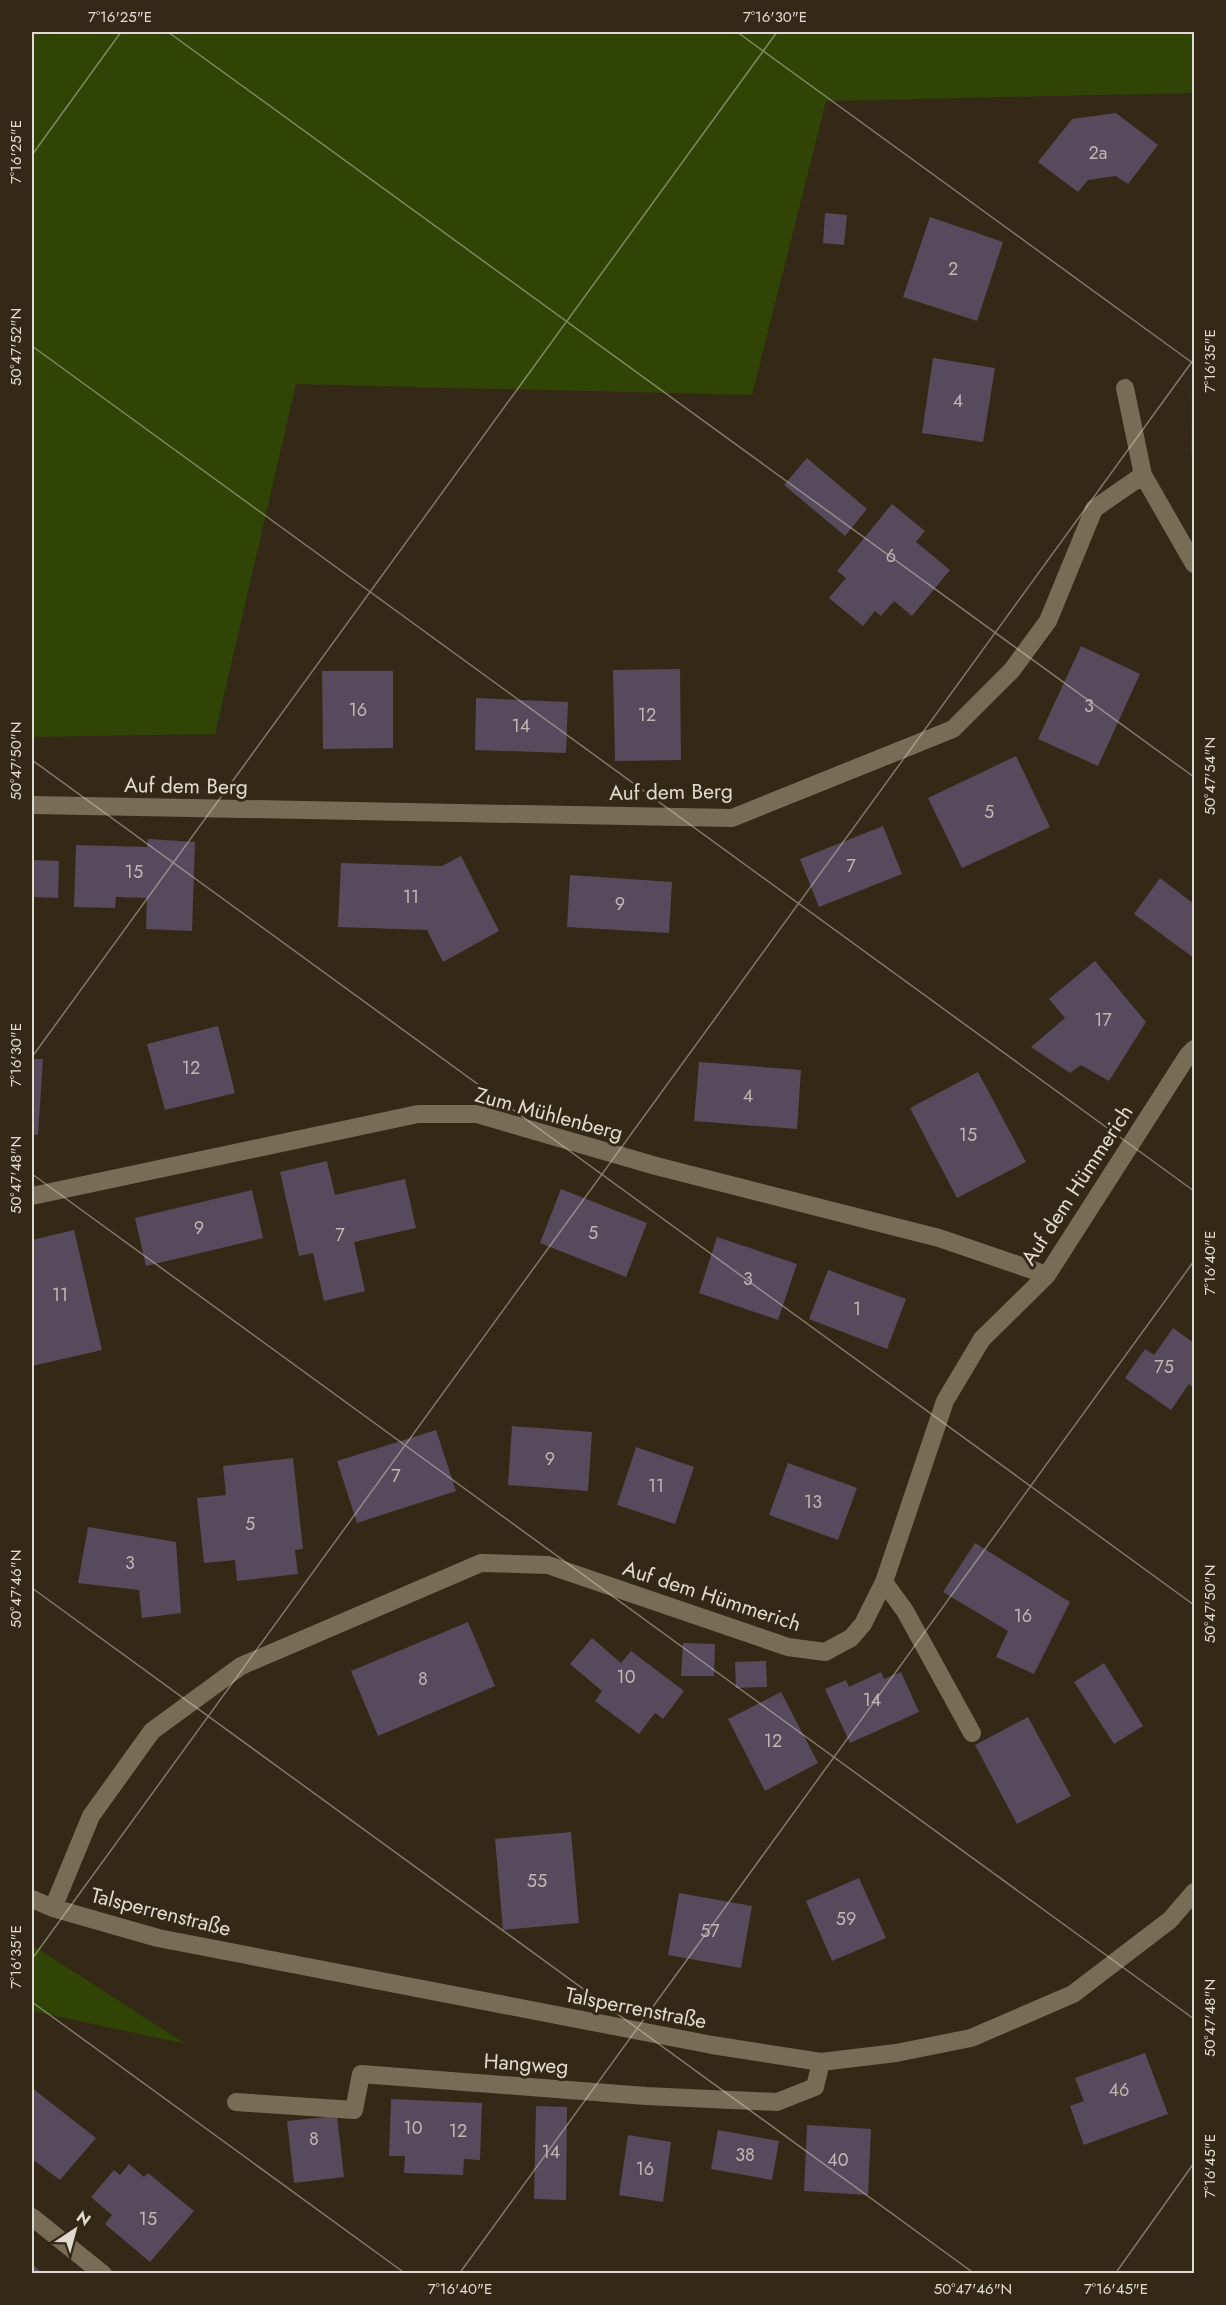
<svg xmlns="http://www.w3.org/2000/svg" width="1226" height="2305" viewBox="0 0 1226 2305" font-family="Jost,sans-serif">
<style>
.green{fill:#304505}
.building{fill:#584a5d}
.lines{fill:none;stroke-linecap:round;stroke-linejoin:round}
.minor{stroke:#776c56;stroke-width:18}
.ticks{fill:none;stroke:#e1dbcf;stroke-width:1.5;stroke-opacity:0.45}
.labels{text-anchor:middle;stroke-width:6;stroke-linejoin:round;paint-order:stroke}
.number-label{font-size:18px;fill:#bfb7b2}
.street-label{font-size:21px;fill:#e1dbcf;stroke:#332916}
.neatline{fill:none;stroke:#e1dbcf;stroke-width:2}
.ticks-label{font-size:15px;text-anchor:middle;fill:#e1dbcf}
</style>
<rect width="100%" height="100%" fill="#332916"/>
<path class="green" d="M32,32H1194V93L826,101L752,395L296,384L215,734L32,737Z
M1194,227V460L1191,453Z
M32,1945L186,2044L32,2011Z"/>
<path class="building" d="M1116,113L1158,145L1128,184L1116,176L1088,180L1078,192L1038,162L1072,119Z
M825,213L847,215L844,245L823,243Z
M930,217L1003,242L977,321L903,297Z
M933,358L995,368L983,442L922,433Z
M807,458L867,509L845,536L784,485Z
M892,504L925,531L916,542L950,570L912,616L894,601L881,616L875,611L863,626L829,598L846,578L837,571Z
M1081,646L1140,674L1098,766L1038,739Z
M680,669L681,760L615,761L613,670Z
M322,671H393V748L323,749Z
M476,698L568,702L566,753L475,750Z
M1016,756L1050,827L962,868L928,798Z
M883,826L902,874L819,907L800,859Z
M148,839L195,842L192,931L146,929L147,898L116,897L115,908L74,907L76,845L147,847Z
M461,856L499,931L443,962L427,930L338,927L341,863L442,866Z
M32,860L59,861L58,898L32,897Z
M570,875L672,882L669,933L567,927Z
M1160,878L1194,904V958L1134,914Z
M1095,961L1146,1022L1109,1081L1081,1065L1070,1073L1031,1047L1065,1018L1049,999Z
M218,1026L235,1093L165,1110L147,1044Z
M32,1059H43L38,1135L32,1134Z
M699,1062L801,1070L797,1129L694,1121Z
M978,1072L1026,1162L957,1198L910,1108Z
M327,1161L335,1195L405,1179L416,1228L354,1242L365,1291L324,1301L313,1253L299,1256L280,1172Z
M561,1189L647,1223L626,1277L540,1243Z
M252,1190L263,1238L146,1266L135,1218Z
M74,1230L102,1350L32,1366V1240Z
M717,1237L797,1264L778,1320L699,1293Z
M828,1270L906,1299L887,1349L809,1319Z
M1173,1328L1194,1343V1388L1189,1384L1171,1410L1125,1378L1145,1349L1154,1355Z
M512,1426L592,1432L588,1491L508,1485Z
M436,1430L456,1491L357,1523L337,1461Z
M636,1447L694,1467L675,1524L617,1505Z
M293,1458L303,1549L295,1550L298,1574L237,1581L235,1560L204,1563L197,1498L226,1495L223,1466Z
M788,1463L857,1488L838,1540L769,1515Z
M88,1527L176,1542L181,1613L142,1618L139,1590L78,1583Z
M975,1543L1070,1602L1034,1674L996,1657L1008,1631L943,1592Z
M468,1622L495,1686L378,1736L351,1671Z
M592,1638L621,1663L631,1651L684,1691L663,1719L655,1713L639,1734L595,1701L602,1691L570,1664Z
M683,1643L715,1644L714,1676H681Z
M766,1661L767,1687L736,1688L735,1662Z
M1104,1663L1143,1726L1114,1744L1074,1682Z
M881,1672L884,1679L901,1672L919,1712L850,1743L825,1689L846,1680L849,1687Z
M781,1692L818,1763L765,1791L728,1719Z
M1028,1717L1071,1796L1017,1824L975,1745Z
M571,1832L579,1923L503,1930L495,1839Z
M859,1878L886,1938L832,1961L806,1901Z
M679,1893L752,1906L741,1968L668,1955Z
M1145,2053L1168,2114L1084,2145L1070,2106L1084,2101L1075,2078Z
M32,2088L96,2138L60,2180L32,2159Z
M391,2099L482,2103L480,2160L464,2159L463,2175L404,2173L405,2156H389Z
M536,2106L567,2107L566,2200L534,2199Z
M337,2116L344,2177L294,2183L287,2121Z
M807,2125L871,2129L868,2195L804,2191Z
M718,2130L779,2141L772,2180L711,2169Z
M628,2135L671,2142L663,2202L619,2195Z
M129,2164L144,2177L148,2173L194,2211L150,2262L105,2224L112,2215L91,2197L114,2170L120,2175Z
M32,2264L44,2274H32Z"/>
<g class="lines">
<path class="minor" d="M1143,475L1194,564
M32,805L732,818L953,729L1012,670L1048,621L1094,509L1143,475L1125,388
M32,1196L418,1114H477L656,1166L939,1238L1047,1275
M884,1582L905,1611L972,1733
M32,1899L53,1908L158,1938L712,2045L821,2062L896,2053L971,2038L1073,1994L1170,1920L1194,1892
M53,1908L91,1816L152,1731L241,1666L481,1563L548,1565L788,1647L825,1652L851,1638L863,1624L884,1582L945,1401L982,1339L1047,1275L1188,1055L1194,1049
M236,2102L354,2110L361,2074L646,2096L777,2102L815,2087L821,2062
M32,2217L103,2274"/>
</g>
<path class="ticks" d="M168,32L1194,777M737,32L1194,364M32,155L121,32M32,346L1194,1191M32,760L1194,1605M32,1057L777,32M32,1174L1194,2019M32,1588L975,2274M32,1959L1194,359M32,2002L406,2274M459,2274L1194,1261M1115,2274L1194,2163"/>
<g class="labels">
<g class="number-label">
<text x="1098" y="159">2a</text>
<text x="953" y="275">2</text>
<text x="958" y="407">4</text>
<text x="891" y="562">6</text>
<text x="1089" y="712">3</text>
<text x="358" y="716">16</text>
<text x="647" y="721">12</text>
<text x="521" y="732">14</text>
<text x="989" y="818">5</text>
<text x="851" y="872">7</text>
<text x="134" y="878">15</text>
<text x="411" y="903">11</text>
<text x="620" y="910">9</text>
<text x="1103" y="1026">17</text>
<text x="191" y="1074">12</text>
<text x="748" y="1102">4</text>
<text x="968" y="1141">15</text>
<text x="199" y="1234">9</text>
<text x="593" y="1239">5</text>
<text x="340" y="1241">7</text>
<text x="748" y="1285">3</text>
<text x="60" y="1301">11</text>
<text x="857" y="1315">1</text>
<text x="1164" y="1373">75</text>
<text x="550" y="1465">9</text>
<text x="396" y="1482">7</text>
<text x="656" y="1492">11</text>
<text x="813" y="1508">13</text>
<text x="250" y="1530">5</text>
<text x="130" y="1569">3</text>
<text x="1023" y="1622">16</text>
<text x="626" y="1683">10</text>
<text x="423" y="1685">8</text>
<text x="872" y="1706">14</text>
<text x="773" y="1747">12</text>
<text x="537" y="1887">55</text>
<text x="846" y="1925">59</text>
<text x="710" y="1937">57</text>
<text x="1119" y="2096">46</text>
<text x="413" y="2134">10</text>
<text x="458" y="2137">12</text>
<text x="314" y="2145">8</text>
<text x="551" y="2158">14</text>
<text x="745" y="2161">38</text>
<text x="838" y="2166">40</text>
<text x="645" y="2175">16</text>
<text x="148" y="2225">15</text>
</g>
<g class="street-label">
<text transform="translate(186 786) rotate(1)" y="7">Auf dem Berg</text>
<text transform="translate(671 792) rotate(-1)" y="7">Auf dem Berg</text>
<text transform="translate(549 1114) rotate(15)" y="7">Zum Mühlenberg</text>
<text transform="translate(1077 1185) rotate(-57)" y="7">Auf dem Hümmerich</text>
<text transform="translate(712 1596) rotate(18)" y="7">Auf dem Hümmerich</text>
<text transform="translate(161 1912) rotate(14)" y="7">Talsperrenstraße</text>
<text transform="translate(636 2008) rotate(11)" y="7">Talsperrenstraße</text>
<text transform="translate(526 2064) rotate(4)" y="7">Hangweg</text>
</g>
</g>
<rect width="1226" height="2305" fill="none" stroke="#332916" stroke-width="66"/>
<g transform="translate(75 2230) rotate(36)" stroke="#332916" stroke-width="4.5" paint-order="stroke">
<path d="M0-4.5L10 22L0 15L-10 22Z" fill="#e1dbcf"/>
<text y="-9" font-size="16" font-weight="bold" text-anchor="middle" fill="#e1dbcf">N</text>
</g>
<rect x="33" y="33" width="1160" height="2239" class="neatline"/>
<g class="ticks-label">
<text x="120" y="22">7°16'25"E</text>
<text x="775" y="22">7°16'30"E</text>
<text transform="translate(16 152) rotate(-90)" y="5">7°16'25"E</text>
<text transform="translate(16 347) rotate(-90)" y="5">50°47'52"N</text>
<text transform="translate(1210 361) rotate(-90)" y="5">7°16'35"E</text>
<text transform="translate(16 761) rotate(-90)" y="5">50°47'50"N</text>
<text transform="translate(1210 776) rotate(-90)" y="5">50°47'54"N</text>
<text transform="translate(16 1055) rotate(-90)" y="5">7°16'30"E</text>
<text transform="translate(16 1175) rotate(-90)" y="5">50°47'48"N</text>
<text transform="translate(1210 1263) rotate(-90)" y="5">7°16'40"E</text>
<text transform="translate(16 1589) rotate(-90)" y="5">50°47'46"N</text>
<text transform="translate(1210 1604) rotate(-90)" y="5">50°47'50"N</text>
<text transform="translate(16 1957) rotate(-90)" y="5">7°16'35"E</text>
<text transform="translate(1210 2018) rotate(-90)" y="5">50°47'48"N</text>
<text transform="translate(1210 2166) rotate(-90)" y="5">7°16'45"E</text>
<text x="460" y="2294">7°16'40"E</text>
<text x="973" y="2294">50°47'46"N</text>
<text x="1116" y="2294">7°16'45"E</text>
</g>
</svg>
